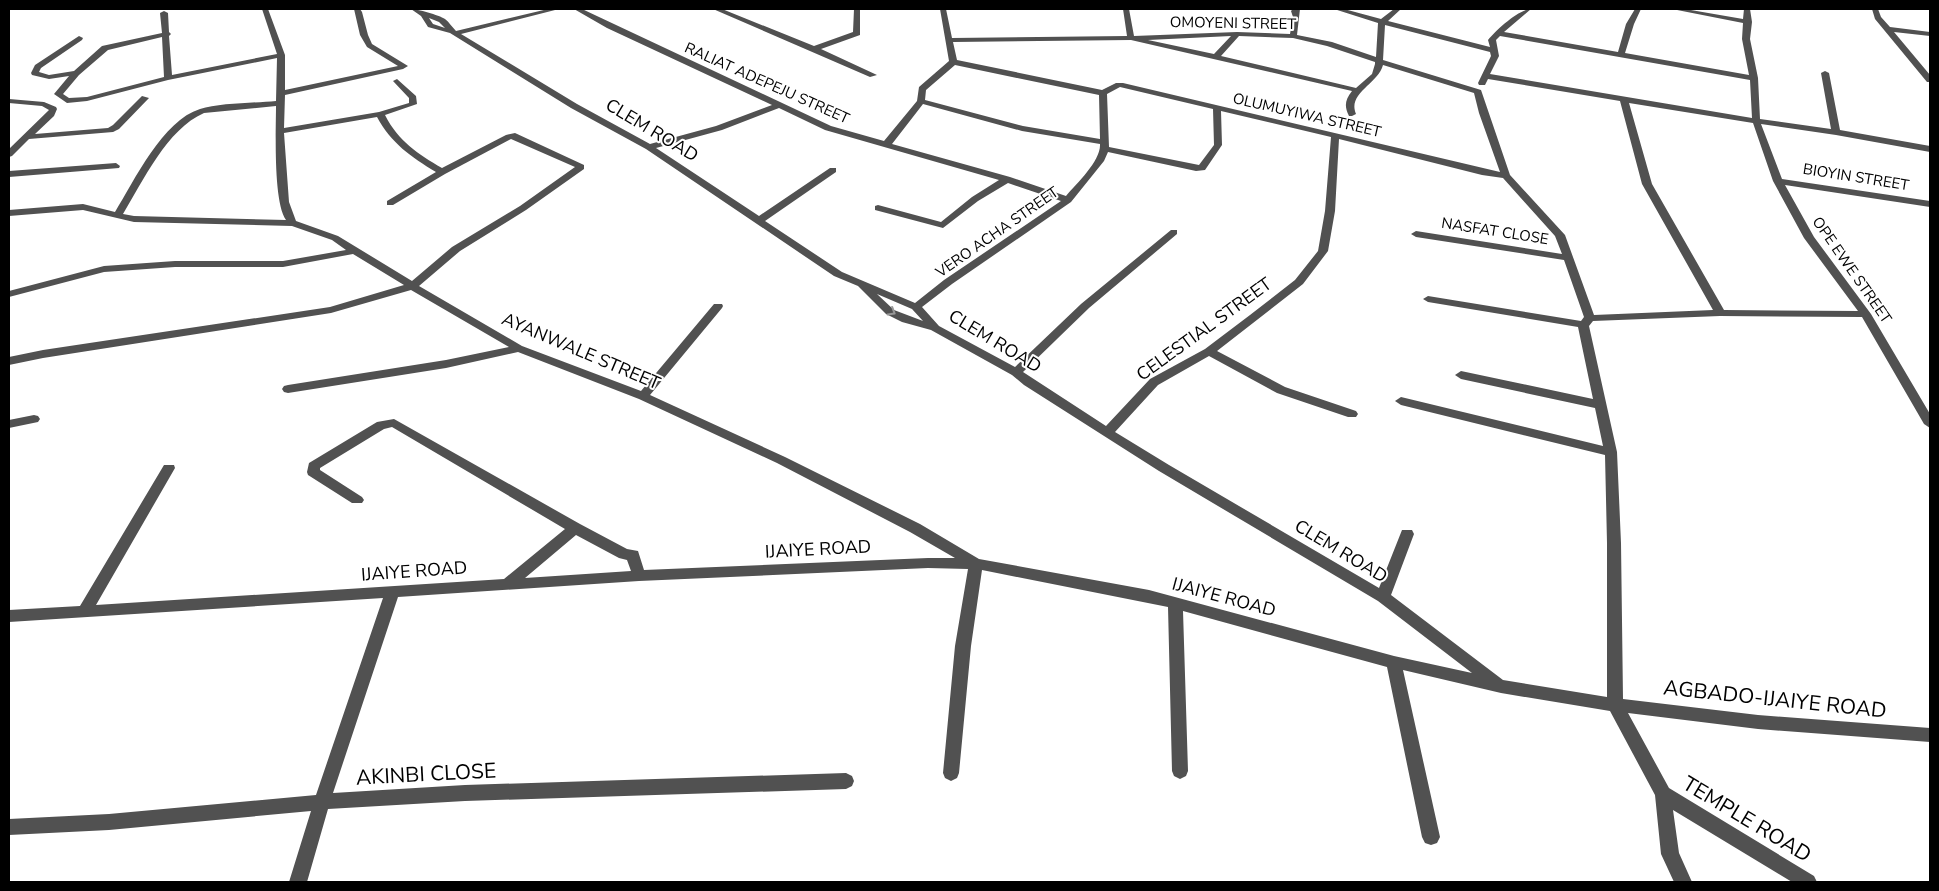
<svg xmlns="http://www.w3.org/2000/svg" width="1939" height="891" viewBox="0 0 1939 891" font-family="'Nunito Sans',sans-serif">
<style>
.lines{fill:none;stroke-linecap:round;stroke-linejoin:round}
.minor{fill:#515151;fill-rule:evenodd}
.oneway{stroke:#979797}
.labels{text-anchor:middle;stroke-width:4;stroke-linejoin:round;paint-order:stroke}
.far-street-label{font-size:15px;fill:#000;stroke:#fff}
.street-label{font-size:18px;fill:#000;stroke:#fff}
.near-street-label{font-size:21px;fill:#000;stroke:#fff}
</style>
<rect width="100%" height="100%" fill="#fff"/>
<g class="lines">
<path class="minor" d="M262,9H268L285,55V90L398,66L367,47L360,35L354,9H360L362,12L368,35L372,44L408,66L403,69L285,95L284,128L379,112L409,103V98L393,81L397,79L416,96L417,104L385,115C398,141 418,154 442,168L506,135L515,133L584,165V169L526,210L460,251L419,286L522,346L641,391L714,304H722L723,306L722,308L650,395L785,457L920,524L979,559L1149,590L1394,656L1472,673L1378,601L1159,471L1024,385L1012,375L931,330L902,322L886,314L858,286L834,276L646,149L571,108L450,33L428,27L421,16L411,9C417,9 439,15 445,19C449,22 452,27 456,31L548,9H559L461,34L577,104L650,144L716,126L772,105L607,28L574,9H582L831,126L884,141L917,101L919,87L949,61L940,9H946L952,38L1127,36L1123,9H1129L1134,36L1237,32L1290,34L1293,17L1291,11L1293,9H1300L1297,35L1332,42L1376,57L1378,23L1334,9H1344L1381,19L1394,9H1401L1388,21L1490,47L1488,40C1496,30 1519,9 1531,9L1504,32L1618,52L1626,24L1635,9H1641L1634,24L1625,53L1749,75L1742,39L1743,23L1672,9H1685L1743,19L1744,9H1750L1752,22L1750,39L1758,78L1760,119L1831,129L1821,73L1825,71L1829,73L1840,130L1930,146V152L1836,135L1761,124L1782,179L1930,201V207L1785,185L1814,237L1871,314L1930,414V428L1924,424L1862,317L1720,316L1593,321L1589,326L1617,452L1621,543L1623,699L1758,715L1930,728V742L1758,729L1628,713L1669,788L1814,876L1817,882H1792L1673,810L1679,853L1692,882H1674L1661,854L1655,795L1610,711L1501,693L1403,670L1440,837L1437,843L1431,845L1425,843L1422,837L1387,667L1183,611L1188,771L1186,776L1180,779L1174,776L1172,771L1168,607L982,570L971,646L959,773L957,778L951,781L945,778L943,773L955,646L968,569L928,568L639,581L398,597L333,793L465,785L846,773L852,776L854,781L852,786L846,789L465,801L328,809L307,882H289L311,811L109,830L9,835V819L109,814L316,795L383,598L9,622V610L80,606L164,465H174L175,468L96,605L504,579L565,529L392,427L384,429L320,468V470L362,497L364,500L362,503H352L308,475L307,472L309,463L377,422L394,419L580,524L627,549L638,551L644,570L928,558H955L910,532L777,463L639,399L518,352L446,368L288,393L284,392L282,389L284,386L288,385L446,360L509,347L411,290L331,313L43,358L9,365V357L43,350L330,307L404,285L353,254L283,267H175L104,272L9,297V291L104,266L175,261H283L346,250L332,240L292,226L134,222L83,210L9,216V210L83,204L115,212C134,181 163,120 200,109C219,103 255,103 276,101L277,58L168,80L87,101L67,103L54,94L69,76L49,79L32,75L31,73L35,65L79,36L83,38L82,40L41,68L39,72L49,75L74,71L102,46L162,33L160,13L164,11L168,13L169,32L171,34L169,36L172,75L277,54ZM429,18L439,22L445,28L433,24ZM1385,25L1490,52L1491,56L1478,83L1479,85H1485L1488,79L1620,101L1642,184L1713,310L1594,315L1565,235L1510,175L1481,90L1383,60ZM1231,36L1214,54L1148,40ZM1239,36L1293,38L1327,46L1375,62V64L1372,74L1356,88L1221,56ZM1500,36L1750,80L1752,118L1490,74L1499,56L1496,40ZM162,37L164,77L87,97L69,98L63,94L79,75L108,50ZM1131,40L1352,91C1345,100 1344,106 1349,116H1352L1356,114C1347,93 1378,84 1383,65L1474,93L1479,113L1500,172L1123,83H1116L1102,90L957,60L953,42ZM955,65L1099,95L1100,139L1023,126L925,100L926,90ZM1120,87L1213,109L1214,145L1199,165L1109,147L1107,94ZM1629,103L1753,123L1773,181L1804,238L1858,311L1724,310L1652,184ZM923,104L1022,131L1100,144C1101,161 1077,183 1066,196L1010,177L892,144ZM276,106C276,130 273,201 286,220L134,216L123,214C143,181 167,129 204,113ZM779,108L825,130L999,180L972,197L941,222L878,205L875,206V210L943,228L978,201L1008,183L1061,201L944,280L915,303L842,272L765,221L836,172V168H830L759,216L656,148L722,130ZM1221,111L1331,137L1325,211L1318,251L1295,280L1250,315L1205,349L1150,379L1106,426L1023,372L1089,308L1177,234V230H1171L1081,304L1015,367L939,326L922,307L952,284L1071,202L1104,161L1108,152L1196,171L1205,170L1222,145ZM377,117C391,143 411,157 436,172L387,201V205H393L445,174L511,139L575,167L520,206L452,247L412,281L338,236L296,221L289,202L284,133ZM1339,139L1482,175L1503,178L1555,236L1562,254L1416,231L1411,234L1416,237L1564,260L1584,317L1581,321L1428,296L1423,299L1428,302L1578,327L1593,399L1461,371L1455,375L1461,379L1595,408L1603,446L1401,397L1395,401L1401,405L1605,455L1607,543V697L1503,680L1391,595L1414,534L1412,530H1402L1379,588L1169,465L1115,432L1158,385L1209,356L1277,393L1348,417H1356L1358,414L1356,411L1285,387L1217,351L1303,284L1328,251L1335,211ZM877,294L912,309L923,321L894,310ZM576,535L619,558L627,560L631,571L525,578Z
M713,9H722L814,46L853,32L854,9H860V35L821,49L877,75L870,77Z
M1872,9H1878L1881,17L1890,27L1930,32V36L1894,32L1930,75V82H1927L1875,19Z
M142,96L149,98L119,129L113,132L29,139L12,156L9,157V149L49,110L42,106L9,103V99L44,102L56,107L57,109L54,116L35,134L108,128L113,125Z
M116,163L120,166L119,168L9,177V171Z
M34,415L38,416L40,419L38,422L9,428V420Z"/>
</g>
<defs><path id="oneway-chevron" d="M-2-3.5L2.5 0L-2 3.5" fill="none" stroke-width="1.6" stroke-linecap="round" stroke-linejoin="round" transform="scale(1.25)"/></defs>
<use class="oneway" href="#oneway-chevron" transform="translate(892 312) rotate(31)"/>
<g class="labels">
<g class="far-street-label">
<text transform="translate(1233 23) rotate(1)" y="5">OMOYENI STREET</text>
<text transform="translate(767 83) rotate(24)" y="5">RALIAT ADEPEJU STREET</text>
<text transform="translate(1307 115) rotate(13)" y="5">OLUMUYIWA STREET</text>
<text transform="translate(1856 177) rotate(9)" y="5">BIOYIN STREET</text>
<text transform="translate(1495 231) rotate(9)" y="5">NASFAT CLOSE</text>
<text transform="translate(997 232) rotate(-35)" y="5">VERO ACHA STREET</text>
<text transform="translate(1852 270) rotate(55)" y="5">OPE EWE STREET</text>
</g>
<g class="street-label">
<text transform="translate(652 130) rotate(31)" y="6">CLEM ROAD</text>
<text transform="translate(1204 329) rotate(-36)" y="6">CELESTIAL STREET</text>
<text transform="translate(995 341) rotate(31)" y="6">CLEM ROAD</text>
<text transform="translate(581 351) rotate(23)" y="6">AYANWALE STREET</text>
<text transform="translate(818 549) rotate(-3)" y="6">IJAIYE ROAD</text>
<text transform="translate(1341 551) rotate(31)" y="6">CLEM ROAD</text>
<text transform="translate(414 571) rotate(-4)" y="6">IJAIYE ROAD</text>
<text transform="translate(1224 597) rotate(15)" y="6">IJAIYE ROAD</text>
</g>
<g class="near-street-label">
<text transform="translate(1775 699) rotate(6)" y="7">AGBADO-IJAIYE ROAD</text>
<text transform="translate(426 774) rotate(-3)" y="7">AKINBI CLOSE</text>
<text transform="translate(1747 819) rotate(31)" y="7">TEMPLE ROAD</text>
</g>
</g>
<rect width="1939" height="891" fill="none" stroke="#000000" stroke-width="20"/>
</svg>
